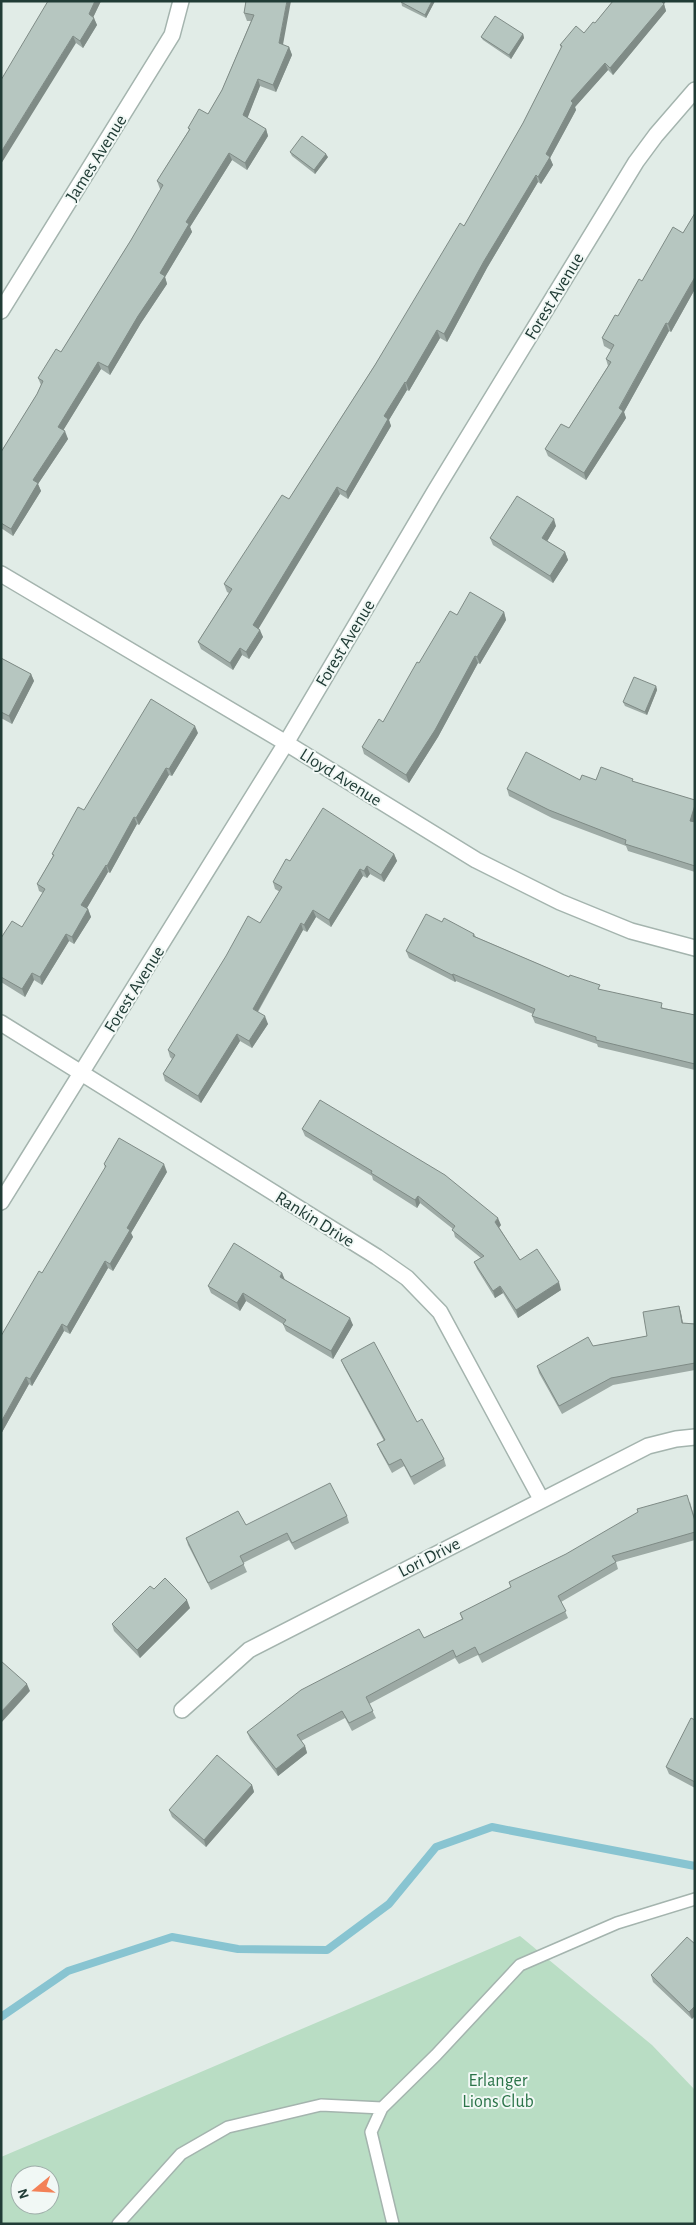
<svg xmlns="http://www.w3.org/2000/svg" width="696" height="2225" viewBox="0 0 696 2225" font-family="'Alegreya Sans',sans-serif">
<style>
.green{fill:#b9ddc4;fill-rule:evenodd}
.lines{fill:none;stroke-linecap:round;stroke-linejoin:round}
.stream{stroke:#88c4d1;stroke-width:8}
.service-casing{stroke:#a4b4ae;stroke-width:14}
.minor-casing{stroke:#a4b4ae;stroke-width:18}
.service{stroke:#fff;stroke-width:11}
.minor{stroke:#fff;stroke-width:15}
.wall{fill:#9daaa5}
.shaded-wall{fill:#7f8b86}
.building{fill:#b6c6c0;stroke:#7f8b86}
.labels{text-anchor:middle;stroke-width:4;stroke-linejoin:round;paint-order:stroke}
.street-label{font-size:18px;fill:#213c36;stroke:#f1f8f5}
.park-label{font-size:18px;fill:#2b7449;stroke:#f1f8f5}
</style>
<rect width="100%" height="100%" fill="#e1ece7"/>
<path class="green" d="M520,1936L652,2045L695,2090V2224H1V2157ZM20,2175H50V2205H20Z"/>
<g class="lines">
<path class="stream" d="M1,2017L68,1971L172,1937L238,1949L327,1950L389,1904L436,1847L492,1827L695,1866"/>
<defs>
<path id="service" d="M118,2224L181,2154L228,2127L321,2105L382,2108
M393,2224L371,2132L382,2108L436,2055L520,1965L617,1923L695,1899"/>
<path id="minor" d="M1,311L172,35L181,1
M1,574L286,743L476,860L560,902L631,931L695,948
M1,1023L377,1257L407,1278L440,1312L541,1499
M1,1202L286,743L435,491L636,162L656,135L695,90
M182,1710L249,1650L648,1446L676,1439L695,1437"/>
</defs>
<use href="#service" class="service-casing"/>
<use href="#minor" class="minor-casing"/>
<use href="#service" class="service"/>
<use href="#minor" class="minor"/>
</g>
<path class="wall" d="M48,1H101L93,17L97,25L83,48L76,43Z
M246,1L283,45L289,47L292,55L276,92L260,86L247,118L266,129L268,136L247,170L232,160L190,227L192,232L165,277L167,284L141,323L110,375L101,369L63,430L68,439L38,484L41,491L13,536L1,528V452L37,394L41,385L38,378L61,352L131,240L161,189H160L157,181L189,130L188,128L208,114L222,90L251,21H247L244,13Z
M401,1H435L426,18L402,6Z
M613,1H666L664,4L666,11L613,75L608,70L575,107L576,110L550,158L553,165L541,184L538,182L487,268L447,342L440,338L409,391L407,390L389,420L391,426L348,499L340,494L258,628L263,637L249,659L242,655L233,670L201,649L198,642L229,593L227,592L224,584L289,499L464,226L523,123L561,48L560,45L584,33L595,23Z
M523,34L524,38L511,59L483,40L481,37Z
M290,152L328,157L315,174L292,156Z
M695,213V289L671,332L669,331L624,412L626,418L586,480L548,456L545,449L569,428L608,366L606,359L611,350L604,346L602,338L618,316L642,281L683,233Z
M556,526L547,541L565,552L568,560L553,583L493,545L490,538Z
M504,612L506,620L480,664L478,663L438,737L409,783L364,754L362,747L383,722L419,663L457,615Z
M1,658L31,674L34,681L12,724L1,718Z
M656,686L657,690L647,715L625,706L623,702Z
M198,733L172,776L169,775L139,825L137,824L110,873L108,872L87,908L88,909L91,917L74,944L69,941L42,985L34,980L25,997L1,982V938L22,927L43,893L39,891L37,884L53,856L52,854L84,810Z
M580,780L634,782L695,800V872L628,851L626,846L552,818L509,796L507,789Z
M394,854L397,861L384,882L370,874L367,878L363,876L331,927L316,917L307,932L303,930L258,1012L268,1024L252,1048L240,1041L201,1103L165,1081L163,1074L172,1059L170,1057L168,1050L260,923L280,892L275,889L273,882L290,861Z
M442,922L474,934L476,937L569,977L601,990L664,1008L695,1015V1070L598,1047L597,1044L535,1023L532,1016L533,1014L456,981L455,982L409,958L406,951Z
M302,1129L501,1225L499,1227L520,1260L561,1290L518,1318L503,1293L495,1298L477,1269L474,1262L481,1258L455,1237L453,1229L420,1203L417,1208L373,1180L372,1176L305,1136Z
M104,1164L167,1172L131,1233L133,1237L113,1271L108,1268L70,1334L64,1331L32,1386L29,1384L1,1434L105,1168Z
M282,1273L284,1279L353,1325L333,1359L286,1331L283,1324L246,1301L240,1311L211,1293L208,1286Z
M679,1306L681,1313L683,1323L695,1324V1370L613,1385L562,1414L539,1373L537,1366L593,1346L647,1336Z
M341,1360L417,1422L444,1459L446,1466L414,1485L404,1466L392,1473L380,1451L377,1444L384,1441L344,1367Z
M690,1502L695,1519V1540L616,1562L618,1569L561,1602L568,1618L482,1663L478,1655L459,1664L455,1658L369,1704L376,1718L352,1731L345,1718L301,1741L305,1746L307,1753L278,1776L250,1739L247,1732L424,1638L462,1619L460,1613L511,1587L509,1582Z
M347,1516L349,1523L295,1550L289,1540L243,1563L247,1572L211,1590L188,1545L186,1538L246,1525Z
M154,1589L190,1608L140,1658L114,1631L112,1624Z
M695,1720V1788L669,1774L666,1767Z
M252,1785L254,1792L206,1847L172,1817L169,1810Z
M687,1937L692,2019L653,1982L651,1975Z"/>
<path class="shaded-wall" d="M95,1H101L91,22L89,14Z
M287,1H291L282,50L279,43Z
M432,1H435L426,18L425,15Z
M659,1H666L664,4L666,11L613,75L610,68Z
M94,18L97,25L83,48L80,41Z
M523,34L524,38L511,59L509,55Z
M73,36L76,43L1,164V152Z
M289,47L292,55L276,92L273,85Z
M605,63L608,70L575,107L576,110L550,158L553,165L541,184L538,177L546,154L571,101Z
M258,79L260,86L246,122L243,115Z
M266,129L268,136L247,170L245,163Z
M229,153L232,160L190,227L192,232L165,277L167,284L141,323L110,375L108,367L160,273L186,222Z
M326,154L328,157L315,174L314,170Z
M536,175L538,182L487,268L447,342L444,334L484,261Z
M695,277V289L671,332L668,324Z
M666,323L669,331L624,412L626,418L586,480L584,473Z
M437,330L440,338L409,391L406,383Z
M98,362L101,369L61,434L58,427Z
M405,382L407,390L389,420L391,426L348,499L346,492L384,416Z
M65,431L68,439L38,484L41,491L13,536L11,529L33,480Z
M337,487L340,494L256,633L253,625Z
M554,519L556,526L545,545L542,538Z
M565,552L568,560L553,583L550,576Z
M504,612L506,620L480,664L477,657Z
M260,630L263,637L249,659L246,652Z
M240,648L242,655L233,670L230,663Z
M475,656L478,663L438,737L409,783L406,775Z
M31,674L34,681L12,724L9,716Z
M656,686L657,690L647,715L645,712Z
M195,726L198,733L172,776L169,769Z
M166,768L169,775L139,825L136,818Z
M695,805V822L690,821Z
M134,817L137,824L110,873L107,866Z
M394,854L397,861L384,882L381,875Z
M106,865L108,872L84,913L81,905Z
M367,866L370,874L367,878L364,871Z
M360,869L363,876L331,927L329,920Z
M88,909L91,917L74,944L72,937Z
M313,910L316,917L307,932L304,925Z
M301,923L303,930L255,1016L253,1009Z
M66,934L69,941L42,985L40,977Z
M32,973L34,980L25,997L22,989Z
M453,974L456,981L455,982L452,975Z
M265,1016L268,1024L252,1048L249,1041Z
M237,1034L240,1041L201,1103L198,1096Z
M164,1164L167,1172L131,1233L133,1237L113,1271L110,1264L127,1228Z
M418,1196L420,1203L417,1208L415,1200Z
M498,1218L501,1225L498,1229L495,1222Z
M105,1261L108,1268L70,1334L67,1327Z
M282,1273L285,1280L280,1277Z
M559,1282L561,1290L518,1318L516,1310Z
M500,1286L503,1293L495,1298L493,1291Z
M243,1293L246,1301L240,1311L237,1303Z
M679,1306L681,1313L684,1330L682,1323Z
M350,1318L353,1325L333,1359L331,1351Z
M62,1324L64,1331L32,1386L30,1379Z
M26,1377L29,1384L1,1434V1422Z
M187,1600L190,1608L140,1658L137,1650Z
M27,1684L30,1691L1,1723V1712Z
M305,1746L307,1753L278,1776L276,1769Z
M252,1785L254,1792L206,1847L204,1840Z
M695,2006V2016L692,2019L689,2012Z"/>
<path class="building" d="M48,1H95L89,14L94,18L80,41L73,36L1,152V80Z
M246,1H287L279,43L289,47L273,85L258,79L243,115L266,129L245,163L229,153L186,222L189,224L160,273L165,276L138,316L108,367L98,362L58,427L65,431L33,480L38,483L11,529L1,523V452L37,394L43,381L38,378L56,349L61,352L131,240L163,185L157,181L190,129L188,128L199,109L208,114L222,90L254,15L244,13Z
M401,1H432L425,15L401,2Z
M613,1H661L664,4L610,68L605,63L571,101L573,103L546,154L550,157L538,177L536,175L484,261L444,334L437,330L406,383L405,382L384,416L388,419L346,492L337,487L253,625L260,630L246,652L240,648L230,663L198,642L232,589L224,584L282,495L289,499L375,365L460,223L464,226L523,123L562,46L560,45L576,26L584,33L593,22L595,23Z
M495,16L523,34L509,55L481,37Z
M302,136L326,154L314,170L290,152Z
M695,213V277L668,324L666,323L619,408L623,411L584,473L545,449L561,424L569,428L611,362L606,359L614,345L602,338L615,315L618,316L639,279L642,281L673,227L683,233Z
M517,496L554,519L542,538L565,552L550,576L490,538Z
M470,592L504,612L477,657L475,656L435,730L406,775L362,747L379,719L383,722L417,662L419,663L450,611L457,615Z
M1,658L31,674L9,716L1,712Z
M634,677L656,686L645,712L623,702Z
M151,699L195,726L169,769L166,768L136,818L134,817L107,866L106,865L81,905L88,909L72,937L66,934L40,977L32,973L22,989L1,977V938L12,921L22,927L45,889L37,884L54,855L52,854L78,807L84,810Z
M526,752L580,780L582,775L596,780L601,767L633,779L632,781L695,800V805L690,821L695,822V866L625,844L626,840L549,810L507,789Z
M323,808L394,854L381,875L367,866L364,871L360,869L329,920L313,910L304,925L301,923L253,1009L265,1016L249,1041L237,1034L198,1096L163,1074L175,1055L168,1050L226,956L248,916L260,923L282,887L273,882L286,859L290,861Z
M426,914L442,922L444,918L474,934L473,936L569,977L570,975L600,985L598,989L662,1003L661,1008L695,1015V1064L596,1040V1037L532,1016L535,1009L453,974L452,975L406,951Z
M320,1100L445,1175L498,1218L495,1222L520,1260L537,1249L559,1282L516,1310L500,1286L493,1291L474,1262L484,1256L452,1230L455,1226L418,1196L415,1200L371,1173L372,1171L302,1129Z
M119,1138L164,1164L127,1228L130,1230L110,1264L105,1261L67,1327L62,1324L30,1379L26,1377L1,1422V1336L39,1271L42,1273L106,1166L104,1164Z
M234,1243L282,1273L280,1277L350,1318L331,1351L283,1324L286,1320L243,1293L237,1303L208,1286Z
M679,1306L682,1323L695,1324V1363L611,1378L559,1406L537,1366L588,1337L593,1346L647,1336L643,1312Z
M374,1342L417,1422L422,1419L444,1459L411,1477L401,1459L389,1465L377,1444L385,1440L341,1360Z
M330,1483L347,1516L292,1543L287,1533L240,1556L244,1564L208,1583L186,1538L238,1511L246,1525Z
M687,1495L695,1521V1532L612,1556L616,1562L558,1596L566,1611L479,1655L475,1647L456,1657L453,1650L366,1697L373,1711L349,1723L342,1711L297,1735L305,1746L276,1769L247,1732L301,1690L419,1629L424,1638L463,1619L460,1613L511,1587L509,1582L566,1554L638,1512L637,1509Z
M165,1578L187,1600L137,1650L112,1624L150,1586L154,1589Z
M1,1661L27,1684L1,1712Z
M691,1718L695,1720V1782L666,1767Z
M217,1755L252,1785L204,1840L169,1810Z
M687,1937L695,1944V2006L689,2012L651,1975Z"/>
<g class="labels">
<g class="street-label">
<text transform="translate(96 158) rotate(-58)" y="6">James Avenue</text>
<text transform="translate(554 296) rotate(-59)" y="6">Forest Avenue</text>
<text transform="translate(345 643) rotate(-59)" y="6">Forest Avenue</text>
<text transform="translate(341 777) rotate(32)" y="6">Lloyd Avenue</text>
<text transform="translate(134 989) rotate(-58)" y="6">Forest Avenue</text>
<text transform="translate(315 1219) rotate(32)" y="6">Rankin Drive</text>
<text transform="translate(429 1557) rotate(-27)" y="6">Lori Drive</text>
</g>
<g class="park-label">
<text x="498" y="2086">Erlanger<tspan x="498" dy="21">Lions Club</tspan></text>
</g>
</g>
<rect width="696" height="2225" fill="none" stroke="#213c36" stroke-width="5"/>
<g transform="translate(35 2190) rotate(252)"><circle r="24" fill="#f1f8f5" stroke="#9eada9"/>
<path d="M0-4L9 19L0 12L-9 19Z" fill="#f38157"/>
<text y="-8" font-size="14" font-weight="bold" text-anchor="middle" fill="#213c36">N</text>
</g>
</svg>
